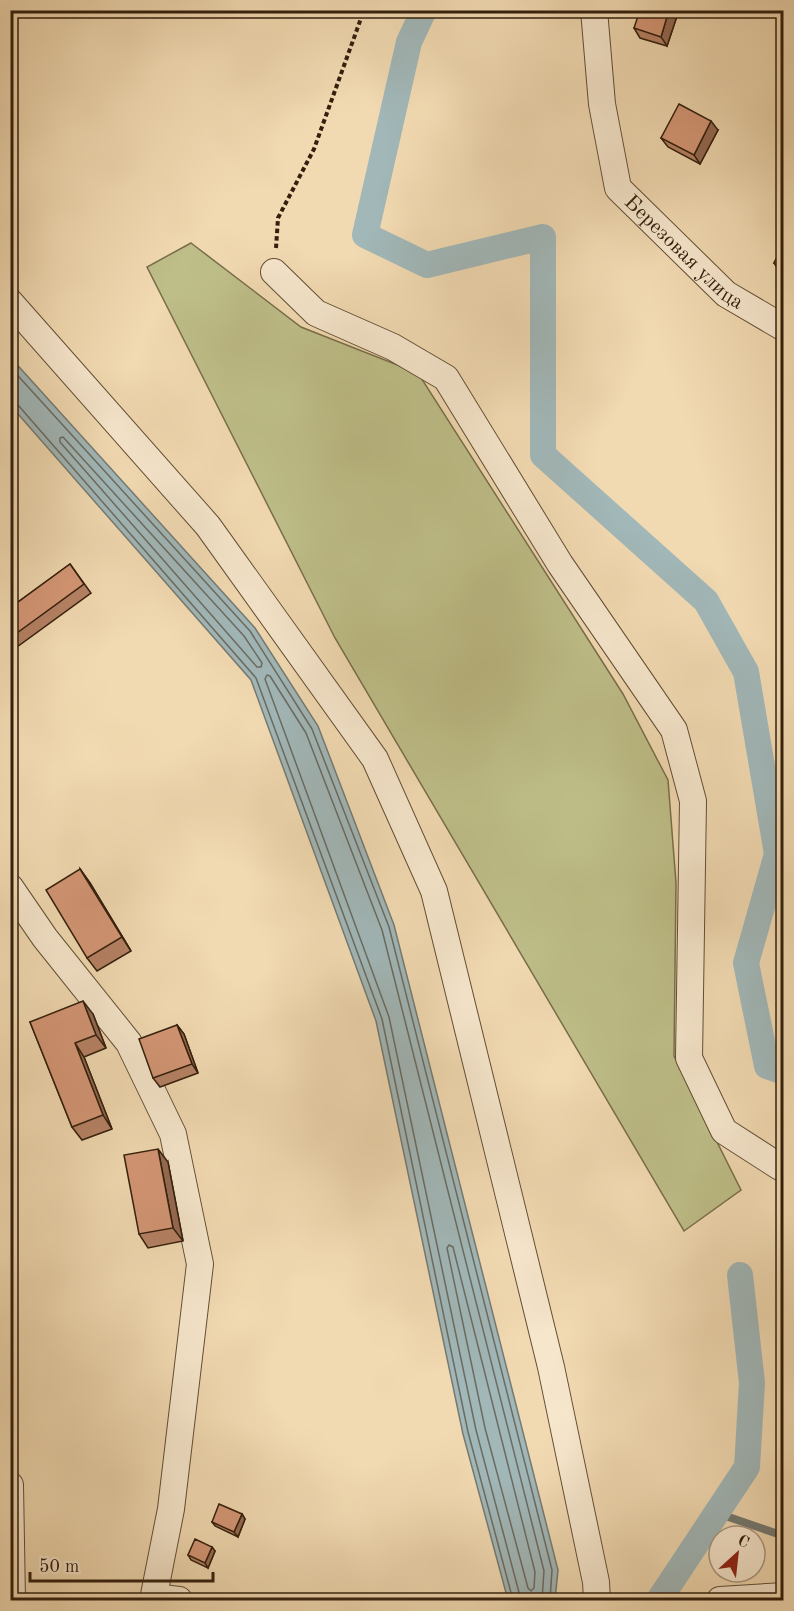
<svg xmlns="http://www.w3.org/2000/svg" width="794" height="1611" viewBox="0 0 794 1611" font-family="'Old Standard TT',serif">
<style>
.green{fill:#bebe88;stroke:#786e4a;stroke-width:1.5}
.water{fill:#a1b7b8;stroke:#757a73;stroke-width:1.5}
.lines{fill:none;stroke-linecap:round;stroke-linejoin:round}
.shore{stroke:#6a6b62;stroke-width:1.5}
.stream{stroke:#757a73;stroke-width:8}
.canal{stroke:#a1b7b8;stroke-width:26}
.minor-casing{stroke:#624e35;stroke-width:28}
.path{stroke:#331f0c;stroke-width:4;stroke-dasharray:4.5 3;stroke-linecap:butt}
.minor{stroke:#f6e6cc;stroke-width:26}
.wall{fill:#b68165;stroke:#331f0c;stroke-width:1.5}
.shaded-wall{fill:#946952;stroke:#331f0c;stroke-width:1.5}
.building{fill:#d49675;stroke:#331f0c;stroke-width:1.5}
.labels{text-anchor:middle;stroke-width:5;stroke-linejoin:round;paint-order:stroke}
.street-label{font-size:21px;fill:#331f0c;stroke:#f6e6cc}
</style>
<rect width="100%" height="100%" fill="#f1d9b1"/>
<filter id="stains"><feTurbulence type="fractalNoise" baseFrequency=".00333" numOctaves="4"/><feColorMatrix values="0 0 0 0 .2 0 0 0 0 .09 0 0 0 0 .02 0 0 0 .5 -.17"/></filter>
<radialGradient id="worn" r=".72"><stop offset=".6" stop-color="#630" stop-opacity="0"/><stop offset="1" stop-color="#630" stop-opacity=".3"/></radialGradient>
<path class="green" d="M191,243L301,327L418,373L623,694L668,780L676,883L674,1056L741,1190L684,1231L335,638L147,267Z"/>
<path class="water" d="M11,358L255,628L318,726L394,925L558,1570L555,1600H508L463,1434L376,1021L251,680L11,406Z"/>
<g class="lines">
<path class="shore" d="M10,367L250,631L312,729L389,927L552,1570L550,1600
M10,402L18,405L256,678L382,1019L468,1432L513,1600
M63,437L244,636L262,663L261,667H257L60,442V438Z
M449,1245L453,1247L535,1572L534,1588L531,1591L528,1588L485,1428L447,1248Z
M521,1600L476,1430L389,1017L265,679L267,675L270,676L306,733L382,930L544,1571L542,1600"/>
<path class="stream" d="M717,1513L784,1536"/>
<path class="canal" d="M424,10L409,42L365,235L427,265L543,237V455L706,601L746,672L777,854L746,963L767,1066L784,1072
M659,1600L747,1467L752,1383L740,1275"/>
<defs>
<g id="minor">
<path id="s1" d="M594,10L602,104L618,188L726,294L784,328"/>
<path d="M274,272L316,313L393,347L446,378L560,564L674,730L693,801L689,1058L724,1131L780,1167H784"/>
<path d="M10,302L208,526L375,759L434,891L551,1367L596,1582L597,1600"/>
<path d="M10,887L45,938L129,1043L173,1134L200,1264L171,1509L153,1600"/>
<path d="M10,1485L12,1600"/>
<path d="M154,1597L179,1600"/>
<path d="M720,1600L784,1596"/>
</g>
</defs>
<use href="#minor" class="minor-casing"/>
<path class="path" d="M276,248L278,218L314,149L364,10"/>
<use href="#minor" class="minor"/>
</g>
<path class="wall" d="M679,10L667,46L640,38L634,28Z
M718,130L700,164L668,147L661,138Z
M783,247V274L780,272L774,263Z
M70,564L91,593L10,652V608Z
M10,744L15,752L10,755Z
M80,869L90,883L131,951L97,971L87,958Z
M93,1014L106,1048L84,1057L112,1129L82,1140L72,1127L30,1022Z
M177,1025L184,1034L198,1073L160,1087L153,1078Z
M168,1162L183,1241L148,1248L139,1234Z
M242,1514L245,1519L238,1537L215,1526L212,1522Z
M212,1547L215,1551L208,1568L191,1560L188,1555Z"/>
<path class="shaded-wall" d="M669,10H679L667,46L661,37Z
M711,121L718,130L700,164L694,155Z
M80,869L90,883L131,951L122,937Z
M83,1001L93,1014L106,1048L96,1035Z
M177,1025L184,1034L198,1073L192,1064Z
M75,1043L84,1057L112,1129L103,1115Z
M158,1149L168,1162L183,1241L173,1228Z
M242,1514L245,1519L238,1537L234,1532Z
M212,1547L215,1551L208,1568L205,1563Z"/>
<path class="building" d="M640,10H669L661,37L634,28Z
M679,104L711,121L694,155L661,138Z
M783,247V269L774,263Z
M70,564L84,584L10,638V608Z
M80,869L122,937L87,958L46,890Z
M83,1001L96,1035L75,1043L103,1115L72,1127L30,1022Z
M177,1025L192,1064L153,1078L139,1039Z
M158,1149L173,1228L139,1234L124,1155Z
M219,1504L242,1514L234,1532L212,1522Z
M195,1539L212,1547L205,1563L188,1555Z"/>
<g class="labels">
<g class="street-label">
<text dy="7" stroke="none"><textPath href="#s1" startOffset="272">Березовая улица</textPath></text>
</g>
</g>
<rect width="794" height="1611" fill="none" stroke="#f1d9b1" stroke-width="36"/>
<rect x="12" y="12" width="770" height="1587" fill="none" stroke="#331f0c" stroke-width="3"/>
<rect x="18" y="18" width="758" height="1575" fill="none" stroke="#331f0c" stroke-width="1.5"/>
<g transform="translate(737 1554) rotate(27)"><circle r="28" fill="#f6e6cc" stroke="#a8967f" stroke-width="1.5"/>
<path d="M0-4.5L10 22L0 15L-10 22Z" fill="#8f2418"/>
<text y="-9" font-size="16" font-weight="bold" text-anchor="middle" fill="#331f0c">С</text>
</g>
<path d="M30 1572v9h183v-9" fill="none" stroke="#331f0c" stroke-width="3"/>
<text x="39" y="1572" font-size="18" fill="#331f0c" stroke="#f6e6cc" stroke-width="4.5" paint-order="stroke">50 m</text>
<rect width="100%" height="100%" filter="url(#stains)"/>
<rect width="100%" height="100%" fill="url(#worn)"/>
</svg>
